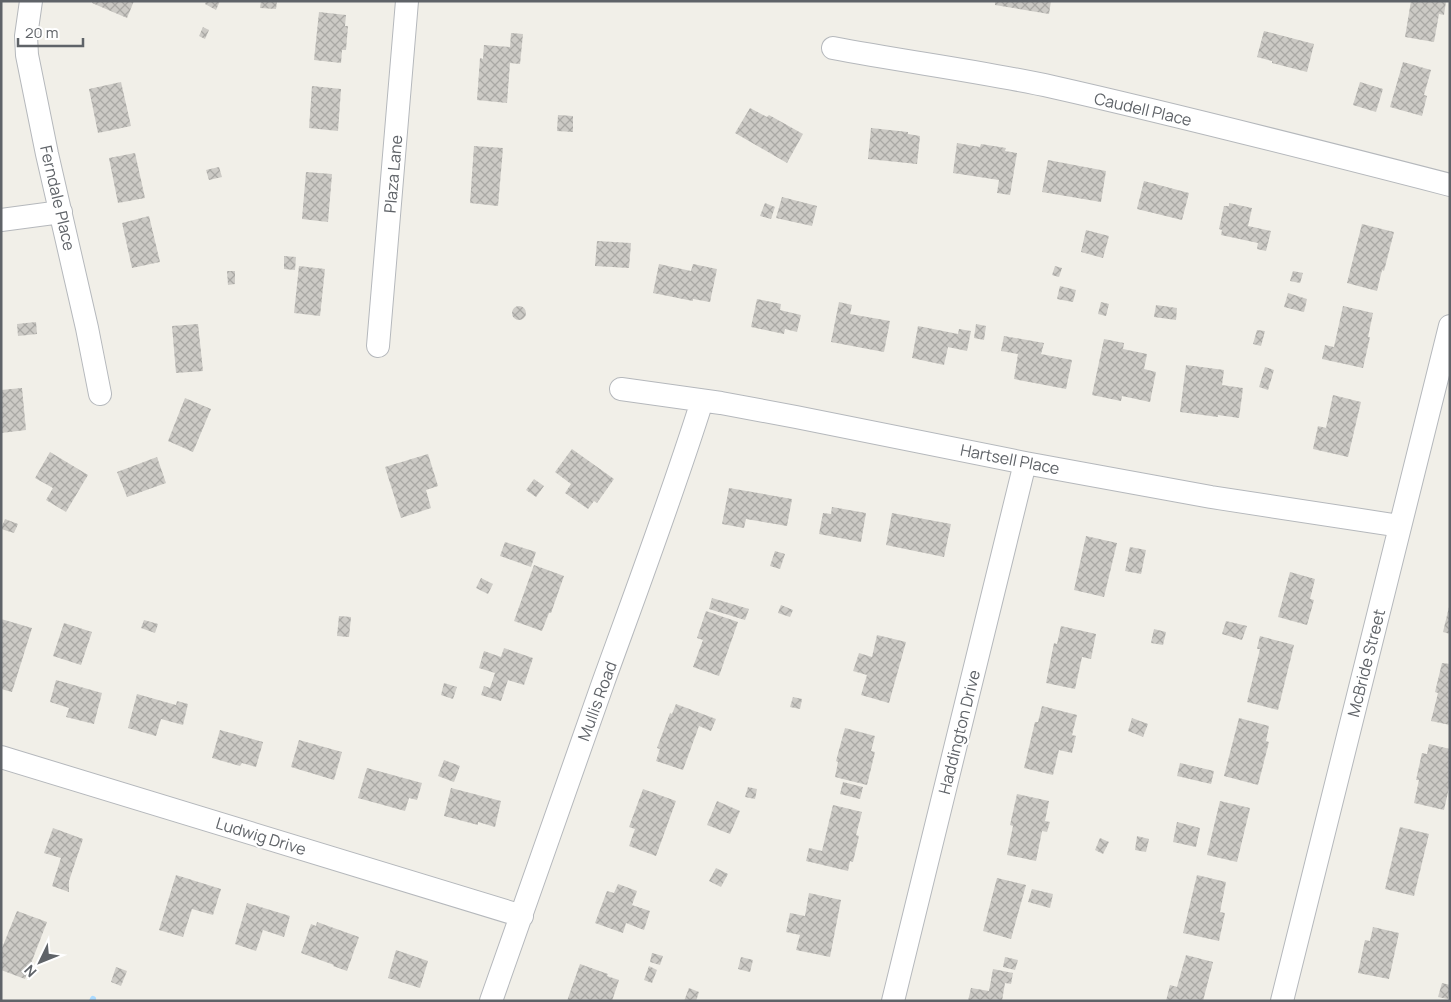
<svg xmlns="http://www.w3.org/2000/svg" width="1451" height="1002" viewBox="0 0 1451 1002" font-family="Manrope,sans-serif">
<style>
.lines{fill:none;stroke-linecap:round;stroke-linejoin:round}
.stream{stroke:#aadaff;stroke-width:6}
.building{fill:url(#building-cross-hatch)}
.street-casing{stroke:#b5b8bc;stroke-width:24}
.street{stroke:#fff;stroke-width:22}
.labels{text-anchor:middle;stroke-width:4.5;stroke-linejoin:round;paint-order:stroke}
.street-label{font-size:16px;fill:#5f6368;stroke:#fff}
</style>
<defs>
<pattern id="building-cross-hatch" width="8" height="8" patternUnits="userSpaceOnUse" patternTransform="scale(1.25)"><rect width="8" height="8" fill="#cccac5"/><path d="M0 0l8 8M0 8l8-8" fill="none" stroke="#a9a8a4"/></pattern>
</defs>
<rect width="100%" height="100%" fill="#f1efe8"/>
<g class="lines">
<path class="stream" d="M92,1001L93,999"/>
</g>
<path class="building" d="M93,1H134L127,18L92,3Z
M206,1H220L216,10L205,4Z
M261,1H277L276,9L260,8Z
M995,1H1051L1049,14L995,5Z
M1411,1H1446L1444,15L1439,14L1434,42L1405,37Z
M319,12L346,15L345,26H348L346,50H342L341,63L314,60Z
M203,27L209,30L205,39L199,36Z
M1264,31L1314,44L1307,72L1272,63V61L1257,57Z
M511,33L523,34L520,64L510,63L507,103L477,100L480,58L483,59L484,45L510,47Z
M1403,62L1431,70L1424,95L1427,96L1422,116L1390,107Z
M121,82L131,126L98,133L89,89Z
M1360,82L1383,89L1376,112L1353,105Z
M312,86L341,89L338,131L309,128Z
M750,108L767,117L769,115L803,134L787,163L735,133Z
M558,115L573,116V132L557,131Z
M871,128L908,132V134L920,136L917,164L868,159Z
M957,143L980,147L981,144L1006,148L1005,151L1017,153L1010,195L997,193L999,180L953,173Z
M474,146L503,148L498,206L470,203Z
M135,153L145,198L118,203L109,158Z
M1048,160L1106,171L1101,202L1042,192Z
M219,167L222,177L209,180L206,170Z
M306,172L332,174L328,222L302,219Z
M1144,181L1189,193L1182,220L1137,209Z
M782,197L817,206L812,226L776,218Z
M765,203L775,207L771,219L760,216Z
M1229,203L1252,208L1248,226L1271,231L1266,251L1257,249L1258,243L1221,235L1222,230L1219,229L1224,206H1229Z
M149,216L160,262L132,268L122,223Z
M1362,224L1394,232L1384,271L1382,270L1377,291L1347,283Z
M1086,230L1109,236L1103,258L1081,252Z
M597,241L631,243L629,268L595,266Z
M284,256L296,257L295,270L284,269Z
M659,264L691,271L693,264L717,269L710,302L693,299V301L653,293Z
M299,266L325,269L320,316L294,313Z
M1055,266L1062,268L1059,277L1052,275Z
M227,271H235V284L228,285Z
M1293,271L1303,273L1300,283L1290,281Z
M1060,286L1076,290L1073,302L1057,299Z
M1288,293L1307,299L1304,312L1284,307Z
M757,299L781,304L780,310L801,315L797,332L785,329L784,334L751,327Z
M839,302L852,305L850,314L890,321L884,352L831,342Z
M1101,302L1109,304L1106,316L1098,314Z
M1156,305L1177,308L1176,320L1154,317Z
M1343,306L1373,313L1368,337H1370L1363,368L1322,359L1325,345L1334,347Z
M512 313a7 7 0 1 1 14 0a7 7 0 1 1-14 0Z
M36,322L37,334L18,336L17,324Z
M198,324L203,371L176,373L172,326Z
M976,324L986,326L984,340L974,338Z
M918,326L958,334L959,329L971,331L967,351L948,347L944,365L912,358Z
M1257,330L1265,331L1261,346L1253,344Z
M1004,336L1044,343L1041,354L1072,360L1066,389L1014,379L1018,354L1001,351Z
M1104,339L1124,343L1123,349L1147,354L1144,369L1156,372L1150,402L1122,396L1121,401L1092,395Z
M1186,365L1224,370L1222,385L1243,388L1239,418L1218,415V417L1180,412Z
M1265,367L1274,370L1268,390L1259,387Z
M22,388L26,430L1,433V390Z
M1333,395L1361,402L1348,457L1313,449L1318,426L1326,428Z
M185,398L211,409L193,452L168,441Z
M572,449L614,479L597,503L594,501L588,509L565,493L571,484L555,472Z
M50,452L88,475L66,512L46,500L53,488L35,478Z
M428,454L438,486L426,490L431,508L401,518L385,467Z
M157,457L166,483L127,497L117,472Z
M534,479L544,486L536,497L526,490Z
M729,488L792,499L787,526L746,519L744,528L722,524Z
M832,507L866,513L861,542L819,534L823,513L831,514Z
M892,513L951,524L944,557L886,545Z
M5,519L18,524L14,533L1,529Z
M1086,536L1117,543L1104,597L1074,590Z
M505,542L536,552L531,567L500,556Z
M1130,547L1146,550L1141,574L1125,571Z
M775,551L785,554L780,569L770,566Z
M534,565L564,576L551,613H549L542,631L514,621Z
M1290,572L1315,579L1310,599L1314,600L1307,625L1278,617Z
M481,578L493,584L488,594L476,588Z
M712,598L749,609L745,620L709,609Z
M781,605L793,610L790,617L778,613Z
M1449,607H1450V634L1443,632Z
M706,611L738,622L719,676L693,667L703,640L697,638Z
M339,616L351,617L349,637L337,636Z
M1,619L32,628L12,692L1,689Z
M144,620L158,624L155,633L141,628Z
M1226,621L1247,626L1242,640L1222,634Z
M64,623L92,632L81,665L53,656Z
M1061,626L1096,634L1091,659L1082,657L1075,689L1046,683L1054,643L1057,644Z
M1154,629L1166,632L1163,645L1151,643Z
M877,635L906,642L889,703L861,695L867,675L853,671L859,653L872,657Z
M1260,636L1294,645L1278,710L1247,702L1260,649H1257Z
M504,648L533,658L524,685L508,680L501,701L481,695L484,686L490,688L495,673L479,668L484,651L501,657Z
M1442,663L1450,664V725L1431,721L1438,693L1435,692Z
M56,680L102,693L94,724L66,717L69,708L50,702Z
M444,683L457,687L453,699L441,695Z
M137,694L176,705L177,701L188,704L183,725L161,719L156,736L128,728Z
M793,697L802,699L800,709L790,707Z
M676,704L716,719L711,731L699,726L683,770L656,761L660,749L657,748L670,713L672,714Z
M1042,706L1077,715L1072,735L1076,736L1072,753L1059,750L1053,775L1024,768L1035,722H1038Z
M1132,718L1148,724L1143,737L1128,731Z
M1239,718L1269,726L1266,741L1269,742L1258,785L1224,776Z
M845,728L875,736L871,751L875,752L867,785L835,777L838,762L836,761Z
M220,730L263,742L256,767L242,763L240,766L212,758Z
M299,740L342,752L334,780L291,767Z
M1429,744L1450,749V783L1444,810L1414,803L1419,780H1416L1422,753L1427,754Z
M444,760L460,766L454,782L438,776Z
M1180,763L1214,771L1211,784L1177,776Z
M367,768L422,783L417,800L409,798L405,811L358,798Z
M843,782L863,787L860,799L840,794Z
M748,787L757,789L755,799L745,797Z
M451,788L501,801L495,827L478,822V825L444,816Z
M643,789L676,801L656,856L629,846L635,829L629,827Z
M1017,794L1049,801L1045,821L1050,822L1047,832L1042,831L1036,861L1007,855L1013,826L1010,825Z
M717,801L740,811L730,834L707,825Z
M1220,801L1250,808L1237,862L1207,855Z
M833,805L862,812L856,835L859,836L853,862L850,861L848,871L806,861L809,848L822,851Z
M1177,822L1200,828L1196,847L1173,842Z
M1400,827L1429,834L1414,896L1385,889Z
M53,828L83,839L69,881V892L52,886L61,858L44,853Z
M1137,836L1149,839L1146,852L1135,850Z
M1100,838L1109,842L1103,854L1095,850Z
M716,868L728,874L721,887L709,881Z
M176,875L221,889L213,915L192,909L183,937L159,930Z
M1197,875L1226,882L1220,912L1225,913L1219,941L1183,933Z
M997,878L1026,885L1011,939L983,931Z
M618,884L637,891L632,905L650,911L644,930L626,923L623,933L595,923L607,891L614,893Z
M1032,889L1053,894L1050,908L1028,902Z
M809,893L841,900L830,957L796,950L800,935L786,932L790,913L805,916Z
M247,903L290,916L284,937L263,930L256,951L235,944Z
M17,911L47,922L25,979L1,970L2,948Z
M317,922L359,937L347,971L333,966L334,965L301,953L311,924L316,926Z
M1373,927L1399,933L1389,979L1358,973L1365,940L1370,941Z
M396,950L428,961L420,988L388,978Z
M652,953L663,956L660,965L650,962Z
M1186,955L1213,962L1203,1001H1166L1170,985L1177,987Z
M741,957L753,960L750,972L738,969Z
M1005,957L1018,960L1015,970L1003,967Z
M580,964L608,974L607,976L619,980L612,1001H567Z
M649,966L657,970L652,983L644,980Z
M116,967L127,971L121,986L111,982Z
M993,969L1013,973L1011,984L1005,983L1002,1001H968L971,988L989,991Z
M1442,983L1450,985L1448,999L1438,997Z
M689,988L699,992L696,1001H684Z"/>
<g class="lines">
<defs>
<path id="street" d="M31,1L26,36L27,55L47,154L87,328L100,394
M833,48C906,62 980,71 1053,87C1186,117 1318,151 1450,185
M1,220L61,212
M378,346L407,1
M621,389L721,403L796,417L1025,463L1211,497L1400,526
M1,757L522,916
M491,1001C529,895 565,789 603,683C637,589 672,496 702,401
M893,1001L1025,463
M1282,1001L1450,326"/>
</defs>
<use href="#street" class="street-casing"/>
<use href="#street" class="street"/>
</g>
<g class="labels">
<g class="street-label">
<text transform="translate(1143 109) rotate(13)" y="6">Caudell Place</text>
<text transform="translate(393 174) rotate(-85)" y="6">Plaza Lane</text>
<text transform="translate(58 198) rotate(77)" y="6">Ferndale Place</text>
<text transform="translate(1010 459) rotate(11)" y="6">Hartsell Place</text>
<text transform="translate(1366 663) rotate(-76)" y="6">McBride Street</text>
<text transform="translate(597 701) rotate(-70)" y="6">Mullis Road</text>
<text transform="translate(959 732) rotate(-76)" y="6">Haddington Drive</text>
<text transform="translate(261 836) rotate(17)" y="6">Ludwig Drive</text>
</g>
</g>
<rect width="1451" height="1002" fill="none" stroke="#5f6368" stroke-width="5"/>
<g transform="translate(40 962) rotate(227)" stroke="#ffffff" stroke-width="4" paint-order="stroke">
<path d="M0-4L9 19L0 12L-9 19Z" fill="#5f6368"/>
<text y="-8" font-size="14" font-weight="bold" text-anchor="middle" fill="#5f6368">N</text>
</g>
<path d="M18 38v8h65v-8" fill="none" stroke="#5f6368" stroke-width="2.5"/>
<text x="25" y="38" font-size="15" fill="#5f6368" stroke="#ffffff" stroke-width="4" paint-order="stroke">20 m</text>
</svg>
